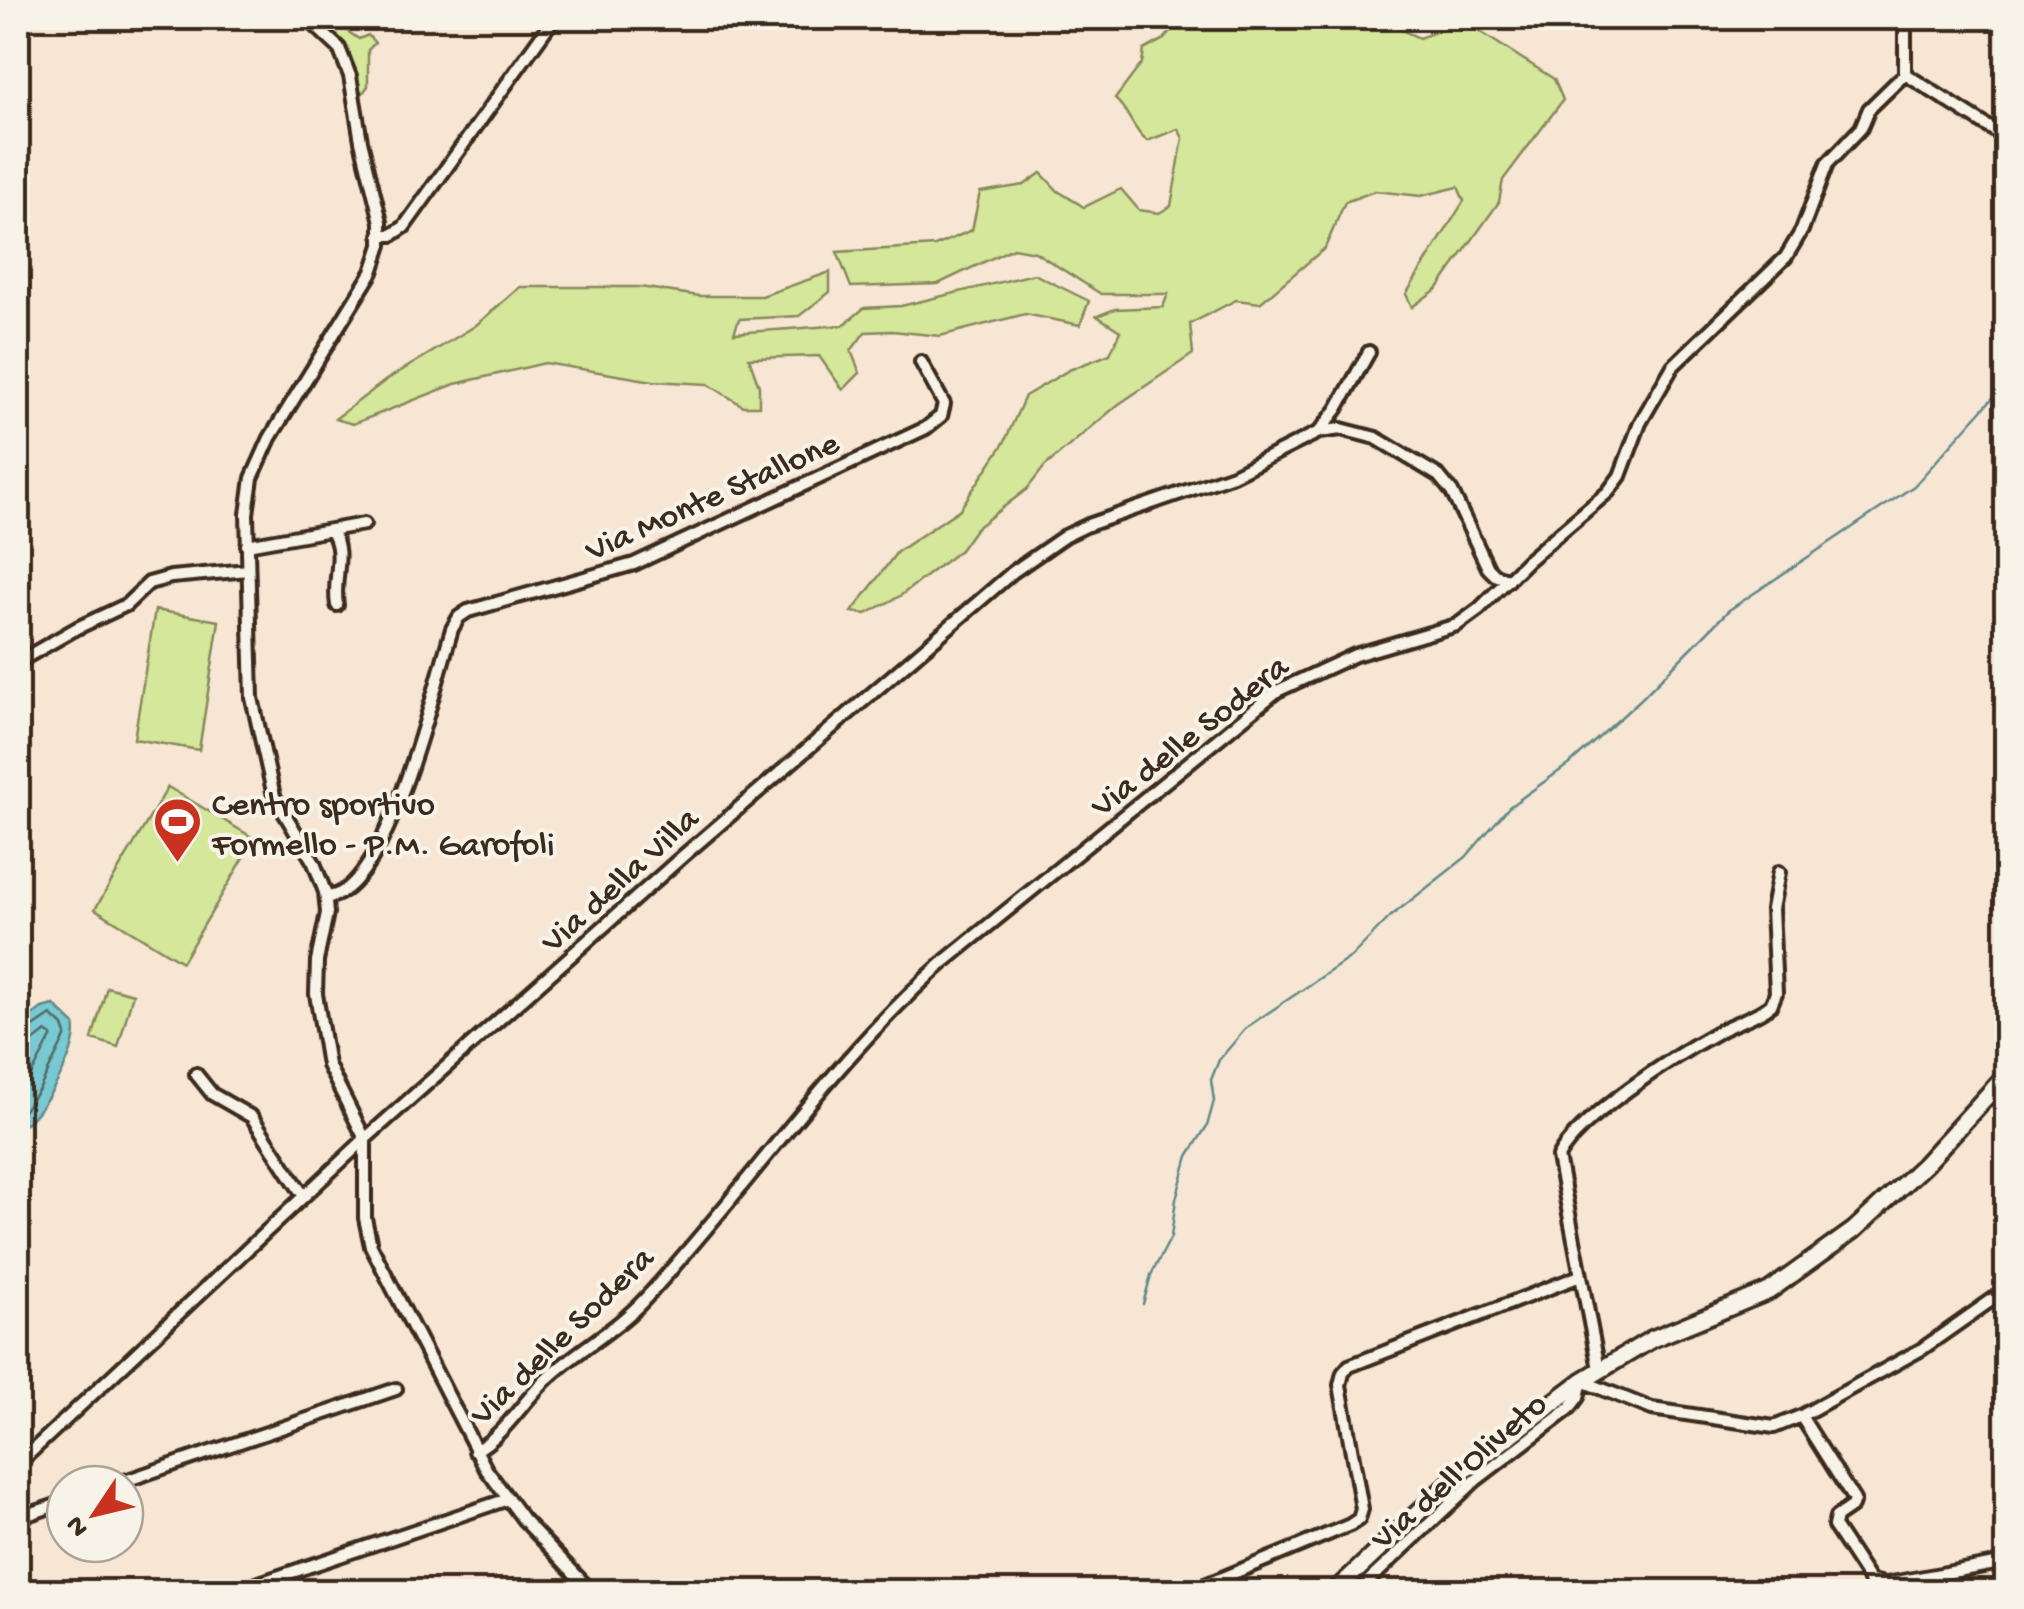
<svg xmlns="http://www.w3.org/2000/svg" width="2024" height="1609" viewBox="0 0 2024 1609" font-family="'Gochi Hand',sans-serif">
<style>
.green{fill:#d4e79b;stroke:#88885c;stroke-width:2.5}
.water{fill:#78c9d1;stroke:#608989;stroke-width:2.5}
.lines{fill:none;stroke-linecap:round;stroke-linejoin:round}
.shore{stroke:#536a66;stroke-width:2.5}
.stream{stroke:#608989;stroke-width:2.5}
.street-casing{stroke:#3b2a1e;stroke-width:18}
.secondary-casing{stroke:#3b2a1e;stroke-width:22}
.street{stroke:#f7f3e8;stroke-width:10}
.secondary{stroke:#f7f3e8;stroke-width:15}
.labels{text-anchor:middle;stroke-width:8;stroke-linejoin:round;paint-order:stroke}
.street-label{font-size:35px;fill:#3b2a1e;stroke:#f7f3e8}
.poi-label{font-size:35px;fill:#3b2a1e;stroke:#f7f3e8;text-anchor:start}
</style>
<rect width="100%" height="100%" fill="#f7e6d4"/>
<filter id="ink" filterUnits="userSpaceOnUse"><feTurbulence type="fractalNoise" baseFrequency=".01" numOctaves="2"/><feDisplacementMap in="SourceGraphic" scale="20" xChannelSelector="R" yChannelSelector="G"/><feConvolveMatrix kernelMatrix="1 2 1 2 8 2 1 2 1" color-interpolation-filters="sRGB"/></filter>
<g filter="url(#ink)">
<path class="green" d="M312,18H328L359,39L368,35L375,43L368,50V86L362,94C346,56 343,46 312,18Z
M1183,18H1388L1397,28L1419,38L1444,29L1471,26L1554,79L1563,100L1503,180L1499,202L1438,288L1412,307L1406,294L1464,201L1458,187L1421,196L1375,191L1345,202L1325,248L1260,303L1236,300L1190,324L1193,354L1119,404L1045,466L1027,489L975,529L960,550L900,596L866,614L852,612L897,552L960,509L1004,443L1025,396L1069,370L1110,354L1120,331L1097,316L1115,309L1163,307L1168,294H1101L1035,252L1013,248L938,284L851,287L837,252L935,246L972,230L980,192L1024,185L1041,173L1058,191L1084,207L1121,189L1139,210L1159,213L1171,206L1183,138L1178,129L1147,141C1132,130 1129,110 1115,99L1142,63L1144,50L1164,39Z
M830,272V292L799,316L739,319L734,333L844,325L864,308L901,306L1034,274L1089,301L1080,325L1025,314L940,336L892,331L865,332L851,351L860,373L843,390L819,356L749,358L759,386V406H743L708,384L653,381L545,363L455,384L353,424L335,419L386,380L475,326L520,287H640L699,296H762Z
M155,610L219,621L199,750L134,739Z
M168,787L255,839L182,962L95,909Z
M107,987L133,994L118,1047L92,1039Z"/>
<path class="water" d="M54,1005L74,1024C81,1049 41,1118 18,1129V1026L42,1008Z"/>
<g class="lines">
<path class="shore" d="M18,1033L26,1032L51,1015L63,1026L66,1035L40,1088L18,1118
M18,1046L30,1044L46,1032L52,1036L18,1100"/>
<path class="stream" d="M1143,1304L1151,1275L1171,1237L1176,1199L1188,1156L1207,1126L1214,1101L1211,1080L1219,1060L1247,1027L1351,957L1391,916L1466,857L1509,807L1572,762L1641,699L1729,610L1914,486L2006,383"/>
<defs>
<path id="street" d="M307,18L339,48L350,76L361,141L381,222V245L372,272L270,438L252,478L247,514L252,698L274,796L314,863L325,892L327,913L317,961L316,994L328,1065L365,1139V1218L371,1246L486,1469L523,1519L592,1592
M1905,18V74
M1905,74L2006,138
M380,235H392L404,227L554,18
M1320,431L1337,409L1369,352
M331,530C347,554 332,577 337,605
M247,545L364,524
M18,662L77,628L126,605L149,583L171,577L248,570
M326,897C387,897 436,680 452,629L459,617L468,611L634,564L926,428L941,416L944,404L921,362
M196,1074L212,1094L252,1117L303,1195
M1599,1369L1558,1157C1578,1118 1676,1055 1716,1033C1734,1022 1755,1018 1771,1005L1776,993L1772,909L1779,872
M1801,1416L1854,1500L1852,1506L1836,1517L1834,1526L1870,1581L1886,1584L2006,1562
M475,1451C506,1434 524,1399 550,1376C580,1349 617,1329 644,1300C747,1189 832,1060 946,960L1277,691L1355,655L1457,625L1479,609L1527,561L1608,492L1620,476L1640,423L1673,366L1786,257L1802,230L1827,164L1861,128L1869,109L1905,74
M18,1464L365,1139L683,856L1013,572L1065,536L1088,525L1233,475L1319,432L1341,429L1376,438L1439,476L1452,492L1488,568L1495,575L1509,580
M116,1484L396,1389
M18,1518L65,1502
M233,1592L508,1499
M1188,1592L1350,1525L1359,1519L1362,1509L1340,1385L1343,1373L1349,1366L1580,1276
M1357,1592L1476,1480L1569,1409L1578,1397L1582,1381L1652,1409L1774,1427L1801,1416L1922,1349L2006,1290"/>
<path id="secondary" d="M1334,1592L1457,1476L1582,1381L1652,1339L1769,1291L1854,1230L1924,1165L2006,1075"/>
</defs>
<use href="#street" class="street-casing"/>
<use href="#secondary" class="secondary-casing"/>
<use href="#street" class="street"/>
<use href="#secondary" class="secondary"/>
</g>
</g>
<defs>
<symbol id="stadium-pin" viewBox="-11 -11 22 30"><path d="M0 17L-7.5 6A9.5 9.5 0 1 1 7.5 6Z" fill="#c8321e" stroke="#f7f3e8"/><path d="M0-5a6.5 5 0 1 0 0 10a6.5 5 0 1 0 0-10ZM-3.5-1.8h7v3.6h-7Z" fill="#fff"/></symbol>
</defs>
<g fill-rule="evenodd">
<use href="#stadium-pin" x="150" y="794" width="55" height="75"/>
</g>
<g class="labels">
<g class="street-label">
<text transform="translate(711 494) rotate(-24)" y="12">Via Monte Stallone</text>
<text transform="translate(1188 734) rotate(-38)" y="12">Via delle Sodera</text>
<text transform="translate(618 878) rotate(-42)" y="12">Via della Villa</text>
<text transform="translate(560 1334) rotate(-44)" y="12">Via delle Sodera</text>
<text transform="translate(1457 1469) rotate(-41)" y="12">Via dell'Oliveto</text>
</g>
<g class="poi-label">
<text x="212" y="814">Centro sportivo<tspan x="212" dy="40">Formello - P.M. Garofoli</tspan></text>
</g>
</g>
<rect width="2024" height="1609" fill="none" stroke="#f7f3e8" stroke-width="60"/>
<rect x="30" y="30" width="1964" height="1549" fill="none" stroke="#3b2a1e" stroke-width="4" filter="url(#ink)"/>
<g transform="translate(95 1514) rotate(235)"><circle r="48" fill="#f7f3e8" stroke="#aca397" stroke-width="2.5"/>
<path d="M0-8L18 38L0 25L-18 38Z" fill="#c8321e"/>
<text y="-15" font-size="28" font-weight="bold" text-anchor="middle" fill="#3b2a1e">N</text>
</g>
</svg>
